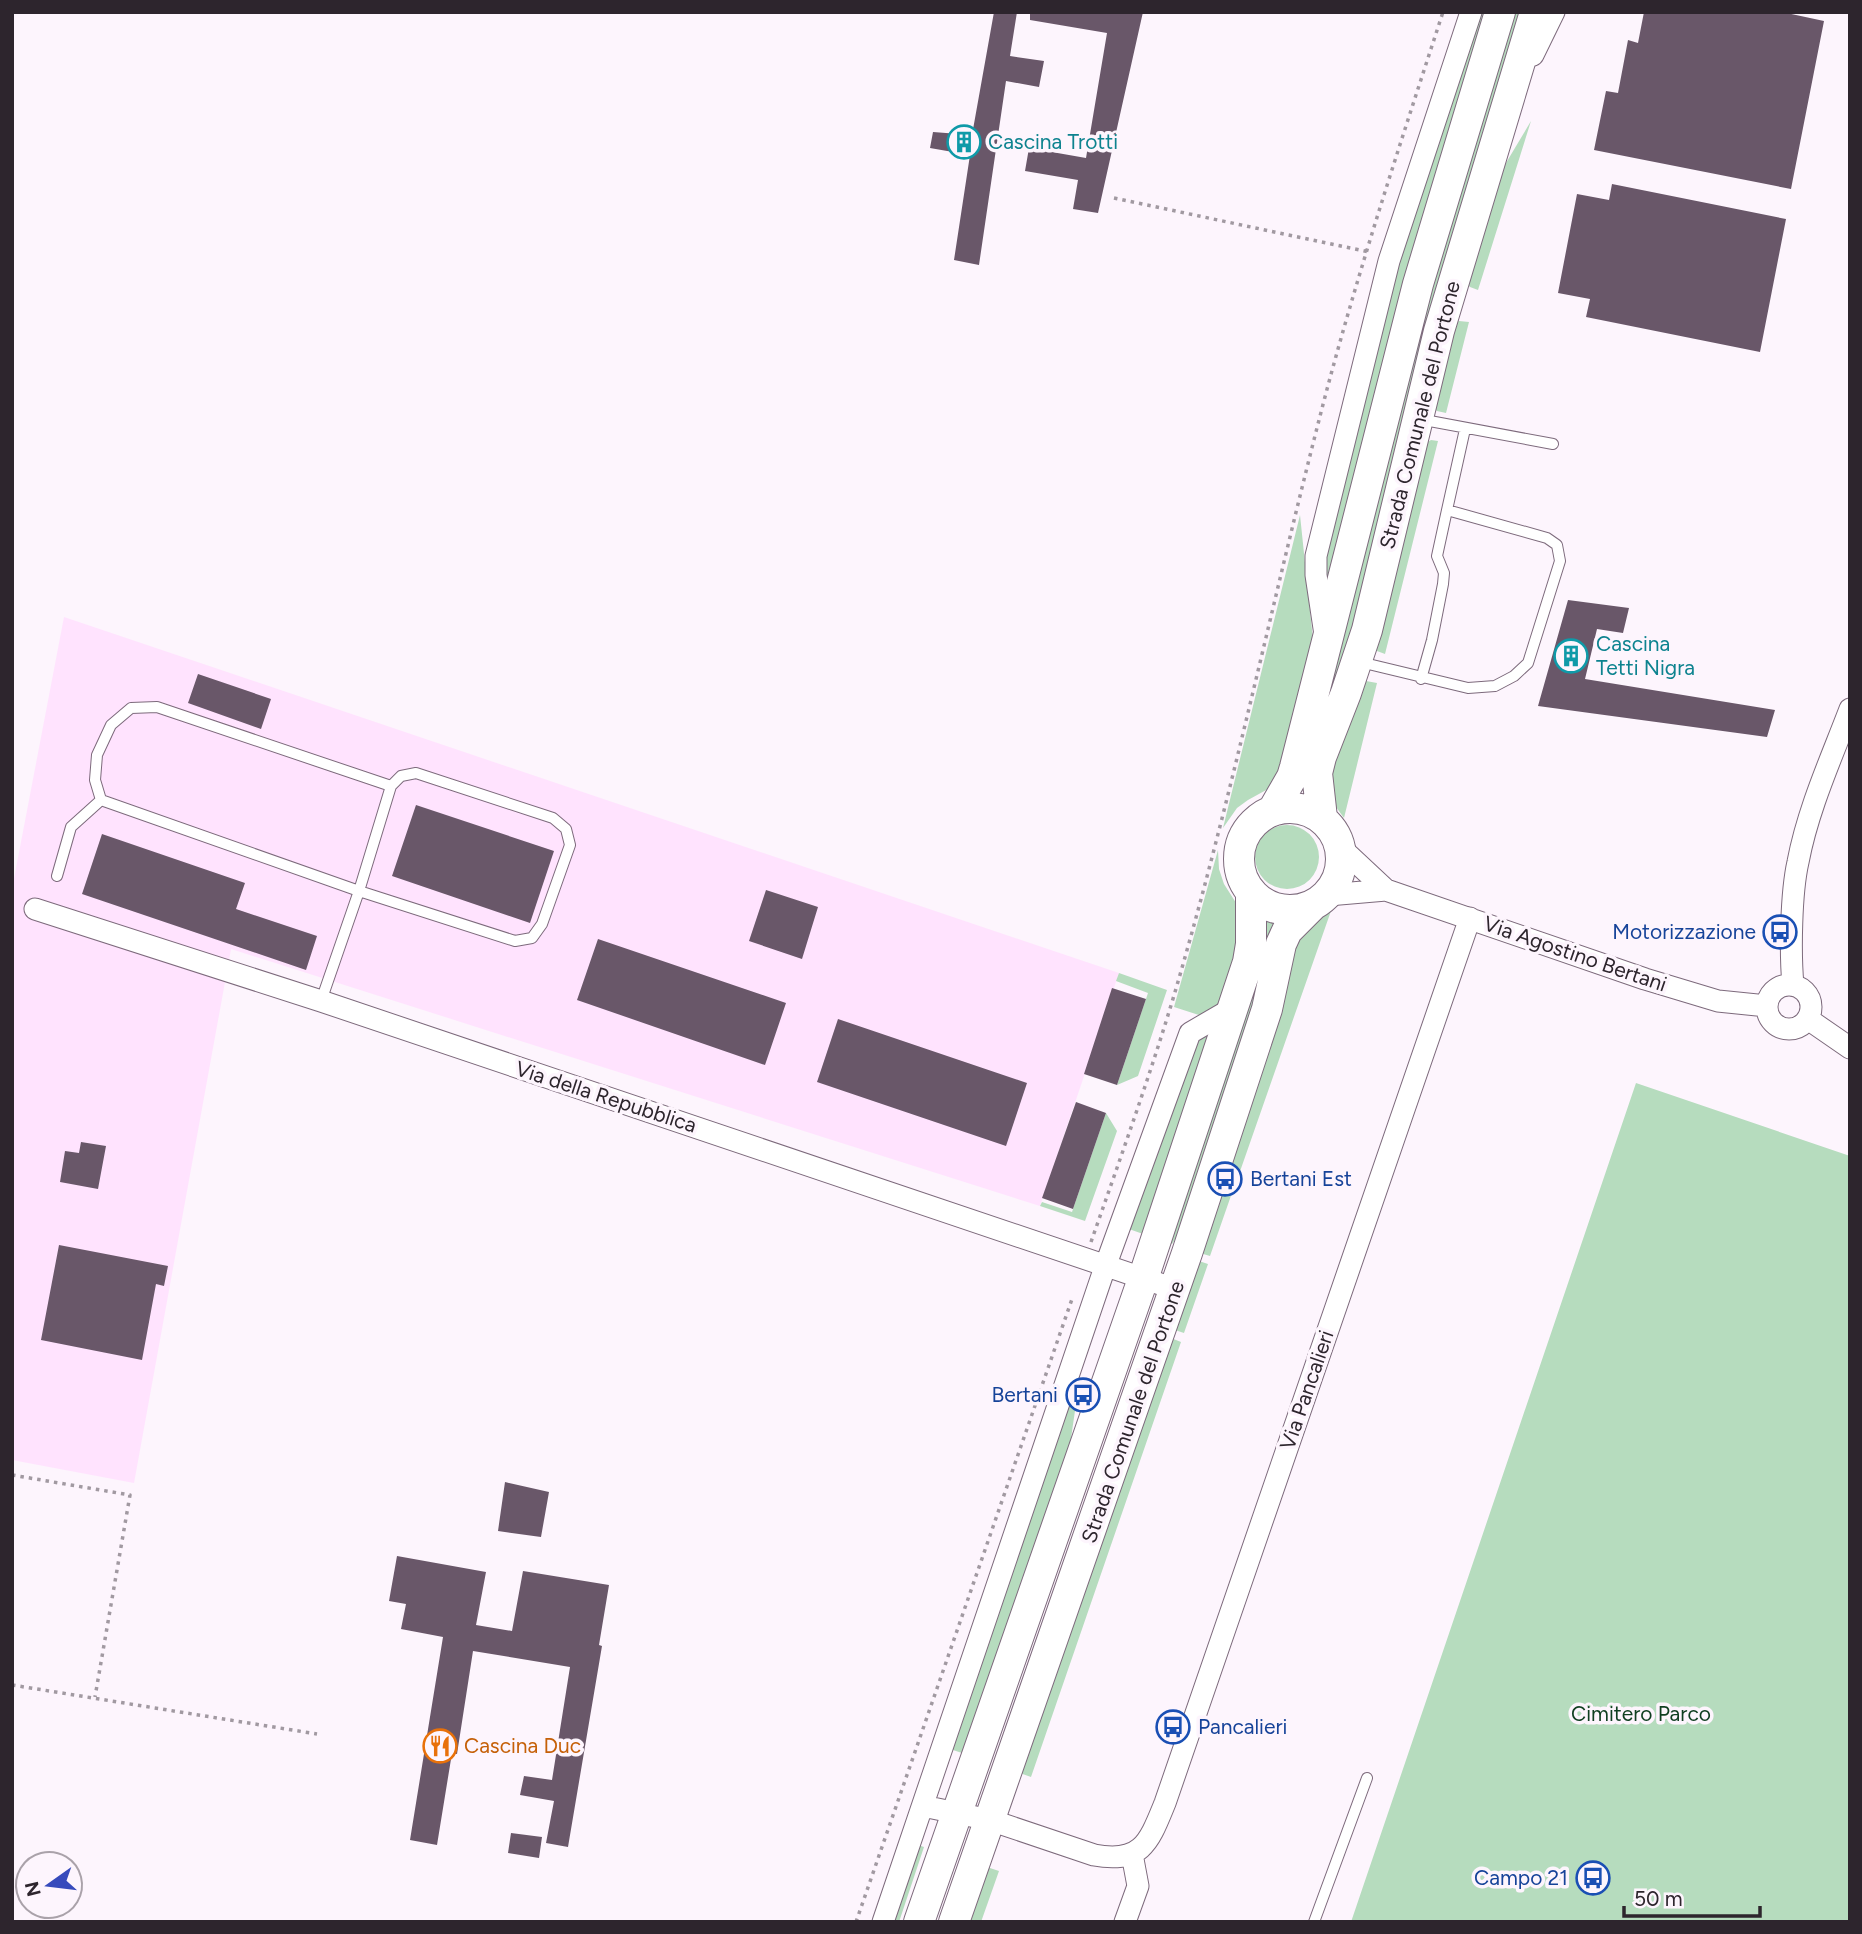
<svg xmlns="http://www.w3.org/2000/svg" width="1862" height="1934" viewBox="0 0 1862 1934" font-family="Figtree,sans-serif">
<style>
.built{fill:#ffe3fe}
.green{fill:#b6dcbe}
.building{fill:#695769}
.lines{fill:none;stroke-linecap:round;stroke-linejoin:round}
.lane-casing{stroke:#7d6a7c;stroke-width:12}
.street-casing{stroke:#7d6a7c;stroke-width:23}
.secondary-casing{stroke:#7d6a7c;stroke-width:32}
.path{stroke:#a199a1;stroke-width:3.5;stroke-dasharray:3.5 5;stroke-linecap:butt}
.lane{stroke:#fff;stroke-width:10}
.street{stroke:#fff;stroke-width:21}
.secondary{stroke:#fff;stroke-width:30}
.labels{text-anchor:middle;stroke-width:7;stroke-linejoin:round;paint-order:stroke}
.culture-label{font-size:21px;fill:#0d838f;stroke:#fdf5fd;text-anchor:start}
.street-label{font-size:21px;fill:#2d252d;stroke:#fdf5fd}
.transit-label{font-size:21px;fill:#164399;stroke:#fdf5fd;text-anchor:end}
.park-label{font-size:21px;fill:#0f3e20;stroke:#fdf5fd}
.food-label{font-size:21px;fill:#c56008;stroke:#fdf5fd;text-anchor:start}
</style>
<rect width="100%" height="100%" fill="#fdf5fd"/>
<path class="built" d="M64,617L1119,973L1040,1206L231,949L134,1483L12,1460V889Z"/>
<path class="green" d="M1478,12H1490L1326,599L1321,559L1388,292Z
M1510,12H1526L1350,652L1317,728L1412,343Z
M1531,121L1478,290L1470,287L1466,283L1491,188Z
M1459,321L1469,322L1446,413L1437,411L1434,408L1455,323Z
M1431,440L1438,441L1385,654L1377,651L1373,643L1426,443Z
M1300,515L1314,649L1285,768L1268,789L1248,800L1237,808L1223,828Z
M1366,681L1377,683L1344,818L1331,800L1327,775Z
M1255 857a32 32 0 1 1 64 0a32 32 0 1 1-64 0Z
M1218,850L1219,869L1224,884L1238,906L1240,931L1225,999L1202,1016L1174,1007Z
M1332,908L1237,1180L1222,1174L1288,957L1308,925Z
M1262,921L1280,924L1182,1229L1172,1244L1163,1241Z
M1119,973L1167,990L1138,1076L1117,1085L1148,993L1116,981Z
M1216,1027L1143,1234L1129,1229L1192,1046Z
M1636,1083L1850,1156V1922H1351Z
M1106,1113L1117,1131L1085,1221L1040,1206L1042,1202L1072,1212Z
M1224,1184L1234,1187L1210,1256L1200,1253Z
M1193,1259L1208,1264L1184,1333L1169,1328Z
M1166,1336L1181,1342L1031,1777L1017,1772Z
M1073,1395L1077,1397L1069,1452L965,1754L950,1749Z
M918,1845L924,1847L899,1922H892Z
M984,1866L999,1871L981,1922H965Z"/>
<path class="building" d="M994,12H1017L1010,56L1044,61L1039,87L1006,81L979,265L954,260L970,155L930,148L933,132L972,135Z
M1030,12H1143L1098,213L1073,209L1078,180L1025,171L1029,148L1086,158L1107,33L1030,20Z
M1644,12H1782L1824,21L1791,189L1594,150L1606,91L1618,93L1628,40L1638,43Z
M1612,184L1786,219L1760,352L1586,317L1590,299L1558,293L1577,194L1609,200Z
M1568,600L1629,608L1623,633L1597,629L1585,679L1775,710L1767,737L1538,706Z
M198,674L271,699L261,729L188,703Z
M416,805L554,851L530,923L392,876Z
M102,834L245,883L236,909L317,936L306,970L82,894Z
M766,890L818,907L802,959L749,941Z
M598,939L786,1003L765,1065L577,1000Z
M1112,988L1146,999L1117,1085L1084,1074Z
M838,1019L1027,1083L1006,1146L817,1082Z
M1076,1102L1106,1113L1073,1209L1042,1198Z
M81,1142L106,1146L98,1189L60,1182L65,1151L79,1153Z
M59,1245L168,1266L164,1286L156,1284L142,1360L41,1340Z
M505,1482L549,1492L541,1537L498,1531Z
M397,1556L486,1572L476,1625L512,1631L523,1571L609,1585L599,1645L602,1646L568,1847L546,1843L554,1801L520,1795L524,1776L552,1780L570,1667L473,1651L457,1754L452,1753L437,1845L410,1840L443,1637L401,1629L406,1604L389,1601Z
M511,1833L542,1837L539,1858L508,1853Z"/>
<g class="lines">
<defs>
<path id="lane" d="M1419,419L1553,444
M1360,662L1468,688L1495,686L1514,676L1528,663L1560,561L1557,545L1547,538L1447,510L1465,429
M1421,679L1432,640L1443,584L1444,573L1437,556L1447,510
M57,876L71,827L101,800
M321,1001L359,891L391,786L157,707L131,708L111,725L97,755L95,780L101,800L359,891L515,941L532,938L542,924L570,845L566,829L553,818L416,773L401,776L391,786
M1314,1922L1367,1778"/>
<path id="street" d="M1533,55L1554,12
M1325,635L1316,575V556L1389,261L1471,12
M1340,847L1386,890
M1328,895L1386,890L1645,979L1718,1001L1767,1006
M35,909L321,1001L1175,1289
M1793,985C1790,953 1791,893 1798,862C1808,809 1831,759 1850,709
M1767 1007a22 22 0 1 1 44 0a22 22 0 1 1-44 0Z
M1808,1019L1850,1048
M923,1806L990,1820L1094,1855C1142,1864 1149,1842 1165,1803L1470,918
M883,1922L1105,1267L1190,1033L1233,1008
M1125,1922L1138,1886L1132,1854"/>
<path id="secondary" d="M1239 859a51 51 0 1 1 102 0a51 51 0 1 1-102 0Z
M1273,810L1292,777L1295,767L1418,284L1500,12
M1322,818L1317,773L1321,757L1346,693L1367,630L1439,331L1535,12
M919,1922L1143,1279L1248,962L1251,944V892
M954,1922L1187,1253L1267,1009L1281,944L1287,931L1312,906"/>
</defs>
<use href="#lane" class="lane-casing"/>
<use href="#street" class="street-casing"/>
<use href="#secondary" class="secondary-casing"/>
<path class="path" d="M1114,198L1369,252
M1091,1242C1120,1159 1150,1076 1175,992C1233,794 1274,592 1326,393C1360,265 1402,138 1443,12
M12,1475L130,1495L95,1697
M12,1685L317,1734
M856,1922L1072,1299"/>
<use href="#lane" class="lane"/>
<use href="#street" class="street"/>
<use href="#secondary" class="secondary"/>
</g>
<defs>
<symbol id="building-ring" viewBox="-11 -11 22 22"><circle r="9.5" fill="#fdf5fd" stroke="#0f9aa8" stroke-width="1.5"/><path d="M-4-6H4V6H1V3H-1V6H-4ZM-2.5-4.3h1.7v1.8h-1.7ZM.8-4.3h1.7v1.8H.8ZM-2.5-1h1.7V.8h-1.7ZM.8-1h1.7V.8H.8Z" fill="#0f9aa8"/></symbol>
<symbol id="bus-ring" viewBox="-11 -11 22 22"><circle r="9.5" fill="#fdf5fd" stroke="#1a4fb4" stroke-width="1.5"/><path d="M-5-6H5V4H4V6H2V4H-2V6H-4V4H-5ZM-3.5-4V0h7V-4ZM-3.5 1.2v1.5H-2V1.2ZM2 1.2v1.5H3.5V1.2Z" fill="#1a4fb4"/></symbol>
<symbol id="restaurant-ring" viewBox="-11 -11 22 22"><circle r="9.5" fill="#fdf5fd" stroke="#e8710a" stroke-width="1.5"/><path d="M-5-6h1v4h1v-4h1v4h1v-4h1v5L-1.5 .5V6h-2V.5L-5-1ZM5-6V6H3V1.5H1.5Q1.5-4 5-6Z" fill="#e8710a"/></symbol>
</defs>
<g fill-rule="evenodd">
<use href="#building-ring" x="945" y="123" width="38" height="38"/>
<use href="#building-ring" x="1552" y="637" width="38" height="38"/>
<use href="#bus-ring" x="1761" y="913" width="38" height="38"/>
<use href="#bus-ring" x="1206" y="1160" width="38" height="38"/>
<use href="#bus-ring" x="1064" y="1376" width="38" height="38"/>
<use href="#bus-ring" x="1154" y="1708" width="38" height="38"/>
<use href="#restaurant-ring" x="421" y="1727" width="38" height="38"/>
<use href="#bus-ring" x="1574" y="1859" width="38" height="38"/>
</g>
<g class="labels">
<g class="culture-label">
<text x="988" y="149">Cascina Trotti</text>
<text x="1596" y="651">Cascina<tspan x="1596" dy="24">Tetti Nigra</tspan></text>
</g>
<g class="street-label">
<text transform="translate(1420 415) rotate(-76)" y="7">Strada Comunale del Portone</text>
<text transform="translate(1575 954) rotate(19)" y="7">Via Agostino Bertani</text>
<text transform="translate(606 1097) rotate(18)" y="7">Via della Repubblica</text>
<text transform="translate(1307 1390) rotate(-71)" y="7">Via Pancalieri</text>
<text transform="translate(1133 1412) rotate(-71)" y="7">Strada Comunale del Portone</text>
</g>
<g class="transit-label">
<text x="1756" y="939">Motorizzazione</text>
<text x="1250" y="1186" text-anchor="start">Bertani Est</text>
<text x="1058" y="1402">Bertani</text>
<text x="1198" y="1734" text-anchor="start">Pancalieri</text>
<text x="1568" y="1885">Campo 21</text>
</g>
<g class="park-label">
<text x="1641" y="1721">Cimitero Parco</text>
</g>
<g class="food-label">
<text x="464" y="1753">Cascina Duc</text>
</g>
</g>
<rect width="1862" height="1934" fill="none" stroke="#2d252d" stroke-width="28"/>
<g transform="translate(49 1885) rotate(256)"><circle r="33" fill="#fdf5fd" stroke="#aaa2aa" stroke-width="2"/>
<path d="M0-5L12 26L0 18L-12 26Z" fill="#364abc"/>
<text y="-10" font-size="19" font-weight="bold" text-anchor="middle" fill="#2d252d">N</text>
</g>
<path d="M1624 1906v10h136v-10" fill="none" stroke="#2d252d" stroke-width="3.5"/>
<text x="1634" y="1906" font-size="21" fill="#2d252d" stroke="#fdf5fd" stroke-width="5" paint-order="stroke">50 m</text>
</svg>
